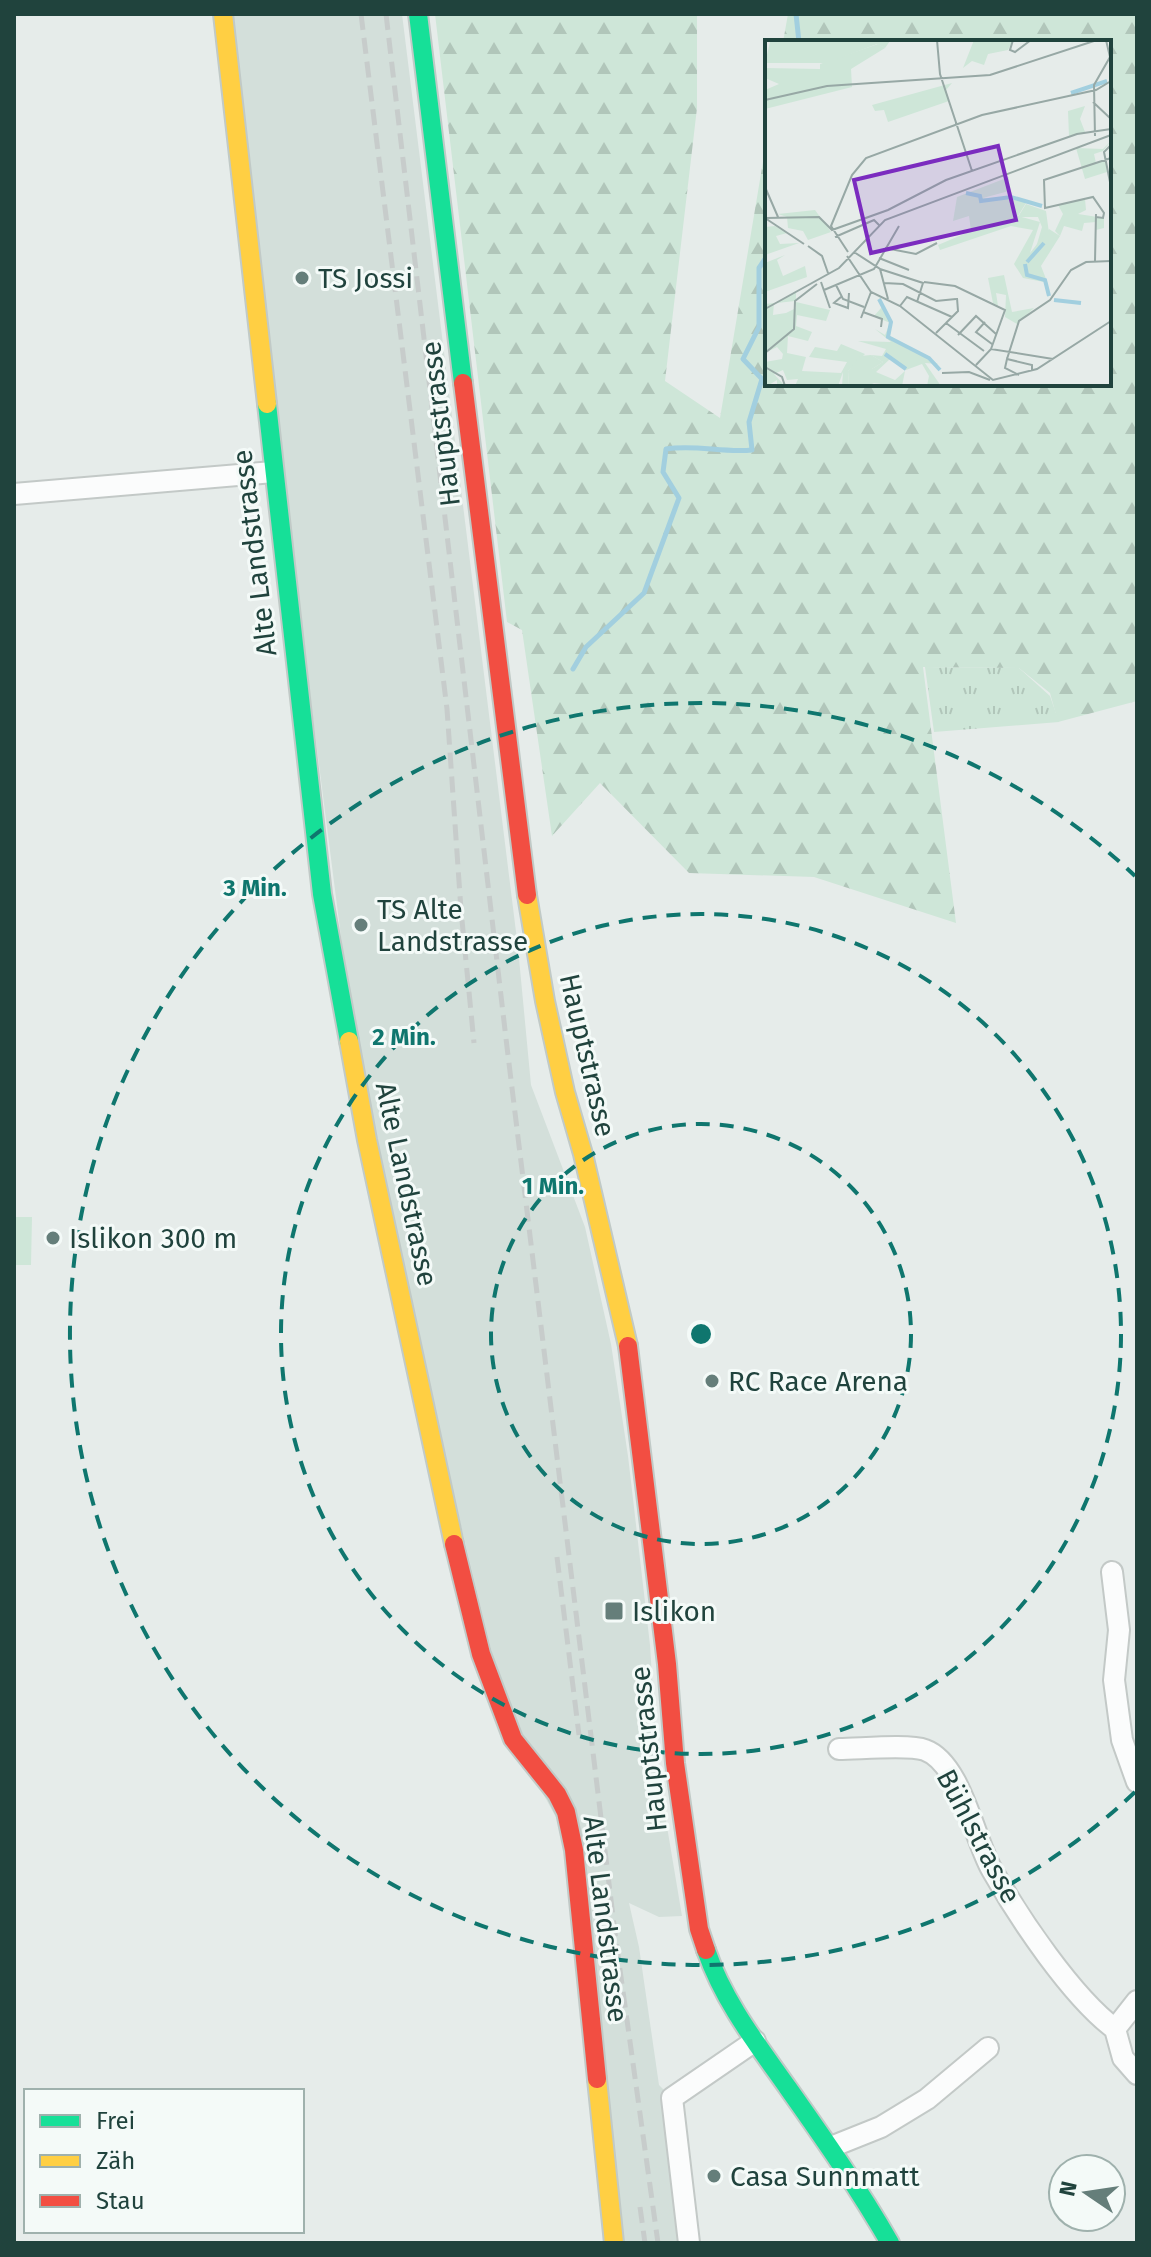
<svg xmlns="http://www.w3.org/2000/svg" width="1151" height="2257" viewBox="0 0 1151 2257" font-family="'Fira Sans',sans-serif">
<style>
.built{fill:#d3dfda}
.grass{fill:url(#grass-tufts)}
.forest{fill:url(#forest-firs)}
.pitch{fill:#cee6d8}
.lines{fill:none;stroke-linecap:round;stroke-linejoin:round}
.stream{stroke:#a2cfdf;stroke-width:5}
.street-casing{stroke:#c3c9c7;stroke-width:24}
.fast-casing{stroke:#c1cac7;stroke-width:22}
.slow-casing{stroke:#c1cac7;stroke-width:22}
.jam-casing{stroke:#c1cac7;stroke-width:22}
.street{stroke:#fbfcfc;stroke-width:20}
.fast{stroke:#16e098;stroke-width:18}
.slow{stroke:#ffcf43;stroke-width:18}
.jam{stroke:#f24e42;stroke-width:18}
.rail{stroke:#c7cccb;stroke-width:5;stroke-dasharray:16 8;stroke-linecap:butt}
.ring{fill:none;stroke:#0f766e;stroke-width:4;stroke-dasharray:14 10}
.poi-dot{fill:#657e7a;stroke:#f4faf8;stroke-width:3}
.labels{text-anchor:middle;stroke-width:6;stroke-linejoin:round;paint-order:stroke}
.poi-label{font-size:28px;fill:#20433d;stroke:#f4faf8;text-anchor:start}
.street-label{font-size:28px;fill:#20433d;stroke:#f4faf8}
.inset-river{fill:none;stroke:#a2cfdf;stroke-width:4}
.inset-road{fill:none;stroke:#97a8a5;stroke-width:2}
.view{fill:#7b2cbf;fill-opacity:0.15;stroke:#7b2cbf;stroke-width:4}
.inset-edge{fill:none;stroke:#20433d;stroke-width:4}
.centre{fill:#0f766e;stroke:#f4faf8;stroke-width:4}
.ring-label{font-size:24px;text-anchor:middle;font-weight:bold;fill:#0f766e;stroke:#f4faf8;stroke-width:6;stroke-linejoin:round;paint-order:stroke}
</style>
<defs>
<pattern id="grass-tufts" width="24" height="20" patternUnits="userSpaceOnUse" patternTransform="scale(2)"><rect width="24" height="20" fill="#cee6d8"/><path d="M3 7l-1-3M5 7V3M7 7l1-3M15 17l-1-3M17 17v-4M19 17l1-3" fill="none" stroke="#b1c6ba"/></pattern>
<pattern id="forest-firs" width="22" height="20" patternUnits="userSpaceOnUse" patternTransform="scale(2)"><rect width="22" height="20" fill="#cee6d8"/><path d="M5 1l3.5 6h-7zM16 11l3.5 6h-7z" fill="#b1c6ba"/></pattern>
</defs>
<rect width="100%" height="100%" fill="#e6ecea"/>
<path class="built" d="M223,14H402L518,948L531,1085L585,1227L611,1344L628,1456L650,1645L658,1773L682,1916L659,1917L629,1903L639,1947L659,2085L672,2098L689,2243H614L574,1850L513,1739L367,1140Z"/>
<path class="grass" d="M925,667L1019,668L1050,696L1059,722L934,732Z"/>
<path class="forest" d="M435,14H697V108L665,381L720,418L767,138V384H1109V42H783L788,14H1137V701L1058,722L1050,693L1019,668L923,667L956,923L814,877L689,873L600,783L552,836L522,630L507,622Z"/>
<path class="pitch" d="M14,1217H32L31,1265H14Z"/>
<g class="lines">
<path class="stream" d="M796,14L799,42
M573,669L586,647L644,593L679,498L663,472L666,449C695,444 722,453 752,450L749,422L762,379L743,359L759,327V268L767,256"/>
<defs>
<path id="street" d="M14,494L273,472
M1112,1572L1119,1630L1114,1680L1122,1740L1137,1782
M839,1749C859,1749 909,1744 925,1750C961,1763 974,1839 992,1870C1019,1918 1072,1997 1115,2029
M1115,2029L1123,2058L1137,2074
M1115,2029L1137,2001
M831,2147L881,2127L927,2099L988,2048
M689,2243L672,2098L755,2041"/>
<path id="fast" d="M418,14L463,383
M267,404L322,894L349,1041
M706,1950C724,2002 757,2044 788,2088C824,2139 859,2189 890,2243"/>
<path id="slow" d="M223,14L267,404
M527,895L545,1001L565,1092L583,1154L628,1346
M349,1041L367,1140L454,1544
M597,2079L614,2243"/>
<path id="jam" d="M463,383L527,895
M628,1346L667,1664L675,1763L699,1929L706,1950
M454,1544L481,1654L513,1739L557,1794L566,1812L574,1850L597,2079"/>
</defs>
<use href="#street" class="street-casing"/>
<use href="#fast" class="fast-casing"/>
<use href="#slow" class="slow-casing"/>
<use href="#jam" class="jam-casing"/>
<use href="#street" class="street"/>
<use href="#fast" class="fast"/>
<use href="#slow" class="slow"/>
<use href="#jam" class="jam"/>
<path class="rail" d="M361,14L447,709L461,910L474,1043
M386,14L507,1047L616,1941L658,2243
M557,1557L579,1735
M640,2207L645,2243"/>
</g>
<g class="ring">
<circle cx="701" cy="1334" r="210"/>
<circle cx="701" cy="1334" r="420"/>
<path d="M1135 1792A631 631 0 1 1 1135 876"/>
</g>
<g class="poi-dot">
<circle cx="302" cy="278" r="8"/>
<circle cx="361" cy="925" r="8"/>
<circle cx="53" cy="1238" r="8"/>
<circle cx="712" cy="1381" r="8"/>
<rect x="604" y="1601" width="20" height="20" rx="4"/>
<circle cx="714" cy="2176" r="8"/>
</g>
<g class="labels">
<g class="poi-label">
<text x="318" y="288">TS Jossi</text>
<text x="377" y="919">TS Alte<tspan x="377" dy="32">Landstrasse</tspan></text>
<text x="69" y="1248">Islikon 300 m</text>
<text x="728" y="1391">RC Race Arena</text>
<text x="632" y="1621">Islikon</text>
<text x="730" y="2186">Casa Sunnmatt</text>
</g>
<g class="street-label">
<text transform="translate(440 424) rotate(-97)" y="10">Hauptstrasse</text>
<text transform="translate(254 553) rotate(-97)" y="10">Alte Landstrasse</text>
<text transform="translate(588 1055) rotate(77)" y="10">Hauptstrasse</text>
<text transform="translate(407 1184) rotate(78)" y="10">Alte Landstrasse</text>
<text transform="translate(648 1749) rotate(-96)" y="10">Hauptstrasse</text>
<text transform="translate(979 1836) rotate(62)" y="10">Bühlstrasse</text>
<text transform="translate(606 1919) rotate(83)" y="10">Alte Landstrasse</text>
</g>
</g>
<g transform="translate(765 40)">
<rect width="346" height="346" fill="#e6ecea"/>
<path d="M113,4L120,8L86,29L87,47L0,69V50L14,44L0,38V28L55,29V24ZM320,66L315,79L320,92L304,96L303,71ZM346,101L338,111L329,114L331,123L340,120L342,132L320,139L311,108L338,109ZM320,159L321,170L313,174L339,178V188L331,190V182L319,183L317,191L299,186L295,196L290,191L298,174L293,165ZM261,164L281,171L284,193L269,214L277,187L273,177H253ZM50,170L66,192L43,200L38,191L23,188L22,177L13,174ZM10,186L22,193L11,196L15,204L34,203L0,215V187ZM20,215L12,220L18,236L40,226L42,237L0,252V223ZM239,235L247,272L269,268L252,284L240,277L241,255L231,253L233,266L228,263L223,238ZM31,251V262L65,270L61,281L32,275L31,286L47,292L43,301L23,296L22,313L41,317L37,331L76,333L82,322L44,317L50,307L72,311L76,304L100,314L83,331L84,346H77L78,332L73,346H30L33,339L22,340L18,330L9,334L20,346H12V340L2,346L0,322L17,319L18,314L12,307L0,313V264L9,263L8,275L21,273L31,268L30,261L12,263ZM113,255L127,281L123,295L173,324L160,323L176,346H162L164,336L157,324L141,330L125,319L111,332L130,340L140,331L137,346L107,343V329L118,322L106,315L117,316L121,309L93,301L126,302L110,289L120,295L125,283L109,276L117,267Z" fill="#cee6d8"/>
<path d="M209,0H248L243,10L223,14L219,25L207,21L198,28ZM125,1L120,8L112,4L62,23H0L5,2ZM187,43L181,50L184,61L123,82L119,70L110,71L107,65ZM244,137V151L218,158L246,157L277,165L261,163L253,176L275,182L265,213L284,189L295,196L276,226L283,244L284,258L279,242L258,238L249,224L268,190L246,186L175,210L173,205L206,191L204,176L188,181L192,157ZM106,315L118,322L107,329V343L113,346H84L83,331L95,316Z" fill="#cee6d8"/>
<path class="inset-river" d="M306,53L342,41M201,153L215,156L216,161L246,157L277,166M262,222L279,203M260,224L262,235L280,240L284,256M114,259L126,282L123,297L164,318L175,330M289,260L316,263M120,314L141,329"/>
<path class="inset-road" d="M172,0L175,34L207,131M248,0L245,10L250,12L266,0M0,60L62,46L225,35L332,0M328,62L346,79M330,96L329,45L345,17L341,0M346,105L339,112L346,147M0,147L13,177M331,177L338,178L339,173L328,157L280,168L279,140L346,118M0,178L39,204M1,178L54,177L67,190L123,170L181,140L312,94L346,89M70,197L109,180L114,185M43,206L57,216L63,233M120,208L151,214L172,203M83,212L66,186L87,135L101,118L217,75L331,50L346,41M89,212L115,229L123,259M82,216L106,252L135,266L228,340L272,329L346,281M114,218L144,230M330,221L331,174M115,229L158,243L152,262M56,242L65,268M159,242L190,246L240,270L226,309M119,243L138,244L171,261L191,259M71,245L78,259L99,267M59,250L109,229L134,186M76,257L69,263L83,268L84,253M135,266L142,257L187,277M0,269L74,228L120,180L346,95M98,272L117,279L116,287M96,278L106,252M220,282L211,292L227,304M181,283L193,271L192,258M171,293L181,283L219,311M193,295L211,276L231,294M0,313L29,289L30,261L52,244M242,319L254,281L285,260L306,230L321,222L346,221M211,325L226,309L288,319M0,327L17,337L20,346M177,333L204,332L225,340M254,335L240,328L242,319L267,325V331"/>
<path class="view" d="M233,106L251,180L106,213L89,140Z"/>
<rect width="346" height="346" class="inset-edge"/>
</g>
<circle cx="701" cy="1334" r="12" class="centre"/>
<g class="ring-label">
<text x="255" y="896">3 Min.</text>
<text x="404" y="1045">2 Min.</text>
<text x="553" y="1194">1 Min.</text>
</g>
<rect width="1151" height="2257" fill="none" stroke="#20433d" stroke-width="32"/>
<rect x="24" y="2089" width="280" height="144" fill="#f4faf8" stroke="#9fb1ad" stroke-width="2"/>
<rect x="40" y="2115" width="40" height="12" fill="#16e098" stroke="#9fb1ad" stroke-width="2"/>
<text x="96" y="2129" font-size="24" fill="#20433d">Frei</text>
<rect x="40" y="2155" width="40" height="12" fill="#ffcf43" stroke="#9fb1ad" stroke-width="2"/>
<text x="96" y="2169" font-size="24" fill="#20433d">Zäh</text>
<rect x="40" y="2195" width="40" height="12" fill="#f24e42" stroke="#9fb1ad" stroke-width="2"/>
<text x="96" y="2209" font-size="24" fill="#20433d">Stau</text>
<g transform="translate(1087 2193) rotate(283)"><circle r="38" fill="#f4faf8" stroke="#9fb1ad" stroke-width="2"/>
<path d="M0-6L14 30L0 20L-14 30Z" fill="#657e7a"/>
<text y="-12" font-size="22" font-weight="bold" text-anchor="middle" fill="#20433d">N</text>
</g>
</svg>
